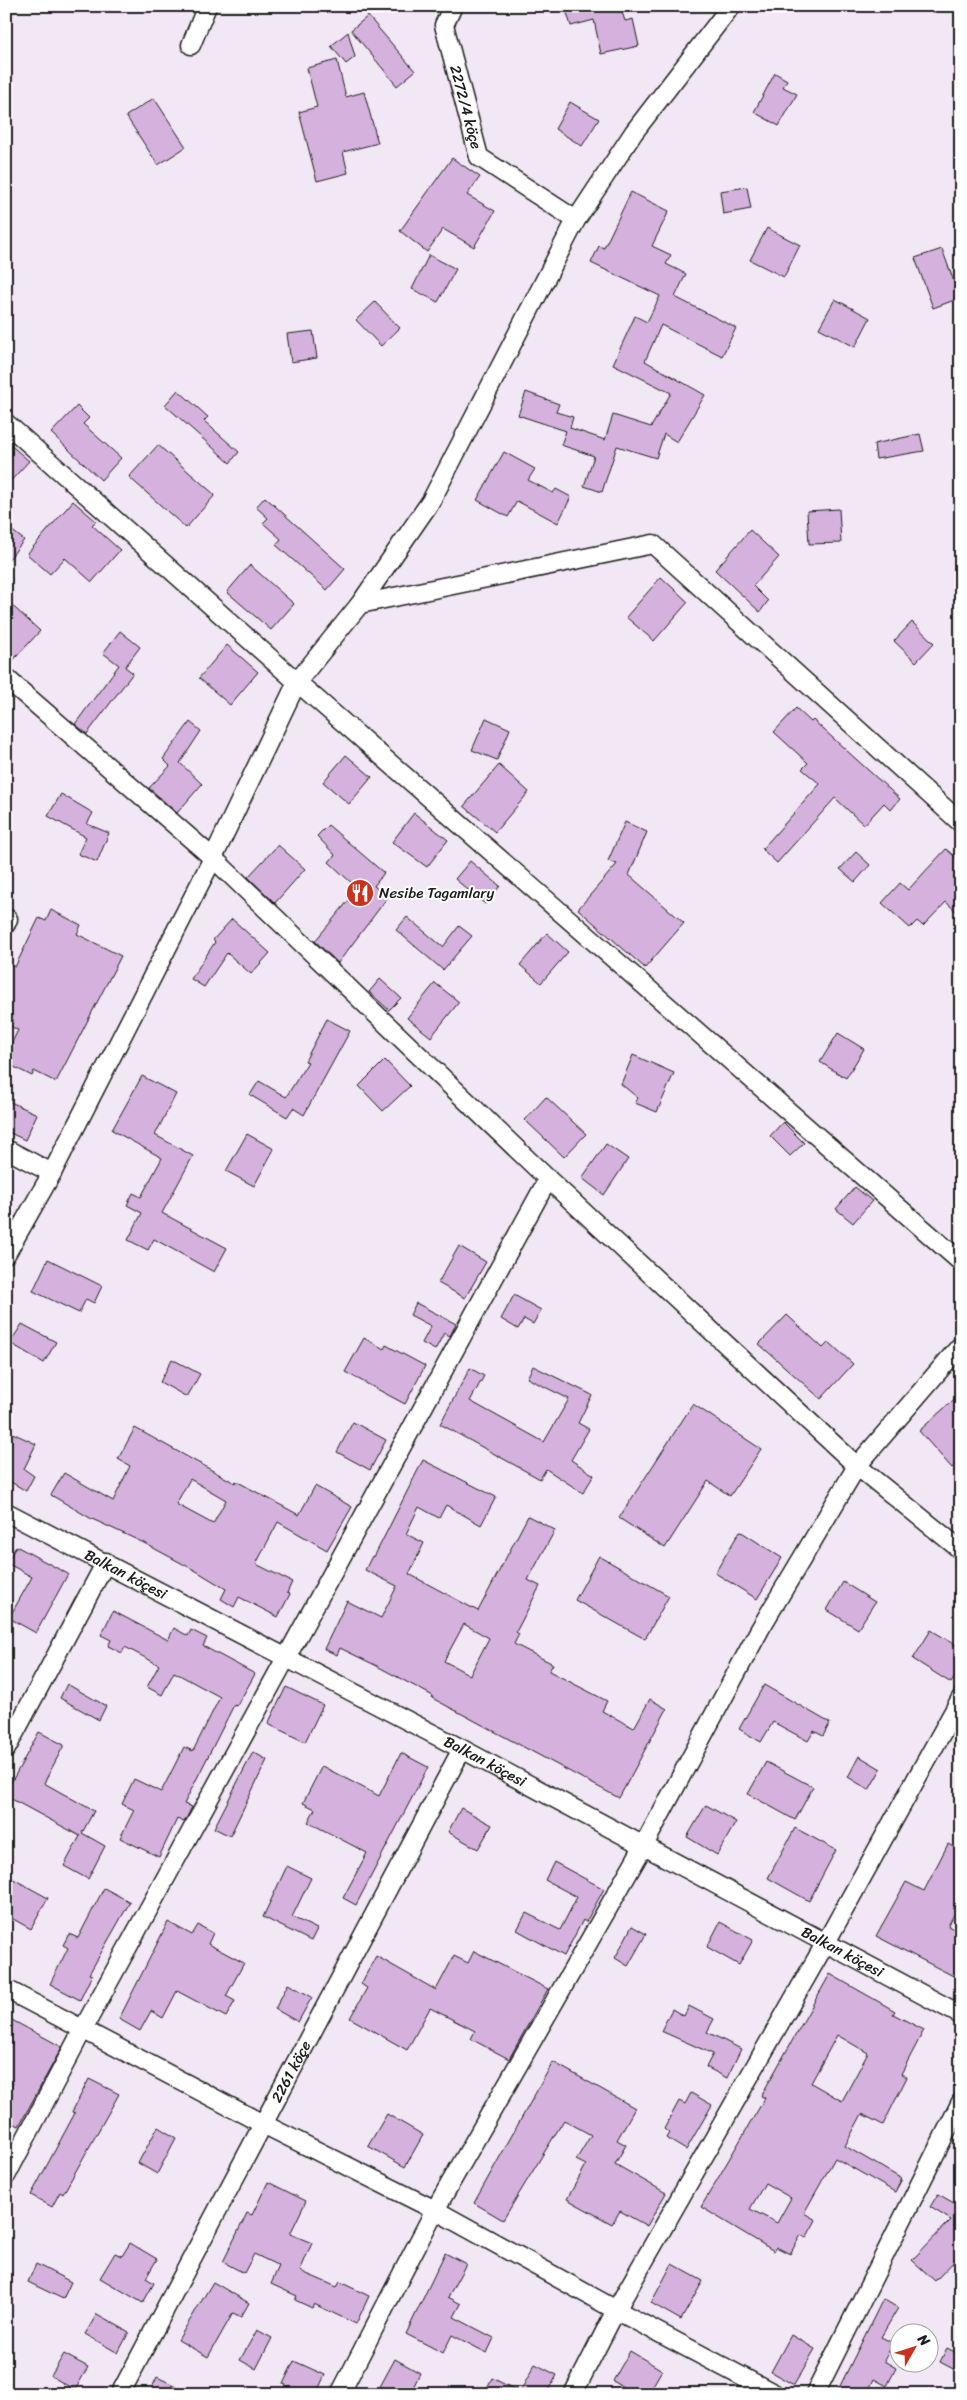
<svg xmlns="http://www.w3.org/2000/svg" width="967" height="2400" viewBox="0 0 967 2400" font-family="Sriracha,sans-serif">
<style>
.building{fill:#d4b2dd;stroke:#1c1c1c;fill-rule:evenodd}
.lines{fill:none;stroke-linecap:round;stroke-linejoin:round}
.minor-casing{stroke:#1c1c1c;stroke-width:21}
.minor{stroke:#fff;stroke-width:18}
.labels{text-anchor:middle;stroke-width:4;stroke-linejoin:round;paint-order:stroke}
.street-label{font-size:15px;fill:#1c1c1c;stroke:#fff}
.poi-label{font-size:15px;fill:#1c1c1c;stroke:#fff;text-anchor:start}
</style>
<rect width="100%" height="100%" fill="#f2e8f5"/>
<filter id="ink" filterUnits="userSpaceOnUse"><feTurbulence type="fractalNoise" baseFrequency=".02" numOctaves="2"/><feDisplacementMap in="SourceGraphic" scale="10" xChannelSelector="R" yChannelSelector="G"/><feConvolveMatrix kernelMatrix="1 2 1 2 8 2 1 2 1" color-interpolation-filters="sRGB"/></filter>
<g filter="url(#ink)">
<path class="building" d="M565,6H626L627,10L622,12L625,21L633,19L639,46L601,54L594,20L571,26Z
M368,16L415,71L397,86L351,30Z
M348,32L355,57L346,64L331,46Z
M337,60L346,97L364,92L378,143L343,152L348,173L317,181L299,112L317,107L307,68Z
M775,73L787,80L783,87L797,94L779,126L754,112Z
M154,98L186,147L158,165L126,116Z
M570,102L599,119L582,146L555,129Z
M452,158L480,177L467,195L495,211L474,247L443,229L427,252L400,231Z
M747,187L751,209L723,214L720,191Z
M631,192L669,211L652,246L671,255L666,264L686,274L675,297L736,328L722,356L661,325L645,361L705,395L677,442L664,434L656,458L617,446L602,492L584,486L594,456L561,445L566,431L518,415L526,392L559,404L556,412L573,417L570,428L605,440L613,415L651,427L671,393L613,364L635,316L647,322L660,296L591,263L599,246L604,248Z
M767,228L800,245L784,277L750,260Z
M942,249L960,298L933,308L915,258Z
M429,255L456,269L438,302L412,289Z
M835,299L870,318L855,347L819,328Z
M375,302L400,328L381,346L356,320Z
M313,331L317,358L291,362L287,334Z
M178,390L208,417L204,421L239,452L230,463L165,405Z
M77,406L89,418L83,424L121,458L101,480L51,433Z
M920,434L924,451L876,459L874,444Z
M6,441L29,461L6,486Z
M158,445L215,495L186,528L129,477Z
M504,452L535,469L528,480L553,493L556,489L571,497L558,523L517,501L508,517L477,500Z
M265,497L345,569L327,590L276,545L281,539L263,523L268,518L256,507Z
M73,501L96,521L92,525L120,550L92,582L65,558L50,574L27,554Z
M839,509L841,543L809,544L807,511Z
M6,526L24,540L6,563Z
M750,530L779,557L753,586L768,601L760,612L715,570Z
M250,565L294,604L271,630L227,592Z
M661,577L688,602L654,641L626,617Z
M6,600L40,631L6,668Z
M912,622L934,643L916,662L894,641Z
M120,631L140,647L125,667L133,673L87,734L75,724L119,665L103,653Z
M227,645L258,672L230,705L199,678Z
M796,708L811,722L813,720L900,799L891,810L884,803L864,825L835,798L777,863L762,849L820,784L802,769L808,763L774,732Z
M486,718L510,729L497,760L472,750Z
M190,722L201,731L180,763L202,784L177,813L149,788L170,766L163,759Z
M346,755L372,777L349,804L323,782Z
M499,765L529,792L495,832L464,806Z
M61,794L93,813L87,824L109,833L97,862L78,854L86,837L48,816Z
M414,813L448,840L427,867L392,842Z
M625,822L647,832L629,875L684,923L645,968L578,909L617,864L608,861Z
M328,825L384,873L374,886L388,897L338,963L315,941L358,889L329,862L335,855L317,836Z
M278,845L305,869L275,903L248,877Z
M946,849L961,862V916L946,902L923,926L917,921L910,928L882,903L900,883L908,890Z
M856,852L870,865L855,882L840,869Z
M470,861L500,886L485,904L455,879Z
M51,910L81,925L77,934L121,956L56,1082L34,1071L32,1076L6,1063V1055L18,1030L6,1024V962L15,967L39,918L46,921Z
M407,917L443,947L459,926L472,936L443,970L396,930Z
M232,919L270,953L251,974L227,953L204,987L191,979L215,942L213,940Z
M547,933L568,952L541,983L520,965Z
M380,979L401,998L389,1010L369,992Z
M435,983L459,1002L431,1037L407,1018Z
M327,1019L350,1031L304,1115L293,1108L287,1117L250,1095L259,1081L286,1097L308,1062L305,1061Z
M838,1033L864,1049L846,1078L820,1062Z
M633,1055L674,1073L657,1112L635,1103L638,1098L621,1084Z
M385,1060L410,1086L383,1111L359,1086Z
M142,1076L176,1094L155,1135L193,1156L162,1213L227,1248L214,1272L154,1239L148,1250L128,1240L142,1213L127,1205L133,1193L141,1197L162,1158L112,1130Z
M546,1097L586,1134L564,1157L525,1120Z
M6,1100L37,1114L25,1140L6,1131Z
M783,1122L804,1143L790,1156L770,1136Z
M247,1134L274,1149L254,1186L226,1171Z
M606,1144L628,1159L604,1195L582,1178Z
M855,1187L872,1201L853,1223L836,1209Z
M459,1246L486,1262L465,1298L438,1283Z
M48,1259L102,1286L94,1303L86,1299L79,1313L33,1291Z
M514,1295L541,1310L533,1324L524,1319L518,1329L501,1319Z
M416,1303L456,1324L450,1336L444,1333L435,1350L422,1343L431,1326L410,1315Z
M787,1315L823,1348L829,1342L853,1364L821,1399L759,1344Z
M22,1324L56,1342L44,1363L10,1343Z
M364,1338L384,1349L386,1345L425,1366L405,1404L345,1372Z
M172,1359L200,1374L187,1397L160,1382Z
M533,1366L592,1395L578,1423L589,1429L571,1460L594,1475L583,1493L546,1469L540,1479L440,1424L470,1368L484,1376L470,1401L544,1442L569,1399L527,1378Z
M961,1393V1460L952,1468L919,1431Z
M693,1404L761,1449L730,1496L708,1481L665,1548L619,1518Z
M353,1422L386,1440L370,1470L337,1452Z
M135,1428L235,1483L236,1481L299,1515L315,1486L352,1507L327,1550L278,1522L256,1564L292,1582L287,1593L290,1594L278,1617L239,1597L234,1607L221,1599L226,1589L198,1572L144,1543L90,1518L51,1495L64,1473L113,1501L130,1466L118,1459ZM190,1479L226,1500L213,1524L176,1504Z
M6,1430L36,1444L24,1469L34,1476L26,1491L6,1479Z
M423,1460L496,1497L481,1525L446,1505L439,1518L419,1507L406,1534L424,1543L409,1574L478,1611L528,1516L555,1530L528,1580L540,1586L516,1632L519,1634L514,1644L553,1664L549,1671L607,1701L602,1711L634,1728L650,1699L667,1709L619,1798L432,1698L433,1696L375,1665L340,1648L337,1655L324,1649L347,1601L381,1618L397,1586L365,1570L372,1556L374,1557ZM464,1624L489,1638L470,1675L444,1661Z
M740,1531L782,1558L757,1599L715,1573Z
M16,1546L68,1574L36,1633L9,1618L32,1577L7,1563Z
M599,1556L669,1596L645,1639L575,1600Z
M843,1582L875,1602L858,1629L827,1610Z
M113,1611L168,1640L174,1628L188,1636L191,1630L207,1638L203,1646L255,1674L237,1706L234,1705L184,1804L192,1807L187,1817L184,1822L177,1819L159,1857L120,1838L134,1810L122,1804L134,1779L161,1792L184,1747L193,1751L220,1697L174,1672L162,1695L147,1687L159,1665L125,1647L122,1653L108,1646L111,1640L101,1635Z
M931,1630L961,1648V1668L951,1683L913,1659Z
M67,1684L106,1706L99,1720L60,1698Z
M764,1685L830,1723L823,1736L814,1731L808,1741L773,1722L761,1742L739,1729Z
M286,1687L323,1705L305,1742L268,1724Z
M39,1732L64,1745L44,1783L94,1811L82,1833L105,1846L88,1879L64,1866L80,1836L6,1796V1792Z
M253,1752L267,1760L230,1836L214,1828Z
M401,1753L428,1767L356,1905L343,1898L367,1853L308,1822L315,1809L303,1803L322,1766L379,1796Z
M859,1756L881,1769L869,1790L848,1777Z
M766,1762L813,1787L795,1820L748,1794Z
M706,1805L736,1822L717,1855L687,1837Z
M461,1808L492,1825L478,1849L448,1832Z
M795,1828L836,1850L809,1901L768,1878Z
M948,1844L961,1851V1901L948,1926L961,1933V1980L876,1936L906,1882L924,1891Z
M554,1862L604,1889L586,1922L583,1920L564,1956L517,1930L526,1913L560,1930L577,1897L545,1880Z
M287,1866L311,1878L292,1917L317,1929L311,1941L263,1917Z
M6,1875L48,1898L31,1929L6,1915Z
M104,1888L130,1902L89,1974L92,1975L80,2000L50,1984L68,1948L63,1945L69,1934L78,1938Z
M168,1922L192,1935L198,1925L213,1933L208,1944L244,1963L226,1996L235,2001L226,2017L177,1991L163,2018L151,2011L140,2031L119,2019Z
M720,1922L753,1940L739,1965L707,1947Z
M632,1926L646,1934L628,1966L615,1958Z
M474,1951L548,1989L509,2059L471,2039L475,2031L430,2008L407,2050L350,2018L367,1988L361,1984L376,1956L436,1990L454,1956L468,1963Z
M830,1974L895,2011L893,2014L924,2030L901,2074L907,2077L883,2125L862,2114L845,2146L902,2179L895,2192L835,2158L804,2213L816,2220L806,2238L801,2235L790,2254L776,2247L774,2251L701,2207L765,2098L761,2096ZM837,2035L868,2053L842,2101L811,2083ZM765,2183L791,2198L777,2223L750,2209Z
M288,1984L312,1997L298,2022L275,2009Z
M689,2006L714,2019L707,2032L741,2049L727,2078L706,2067L713,2054L661,2031L672,2009L684,2016Z
M10,2019L62,2047L19,2126L6,2120V2097L13,2083L6,2080V2026Z
M553,2062L635,2108L617,2140L626,2145L615,2164L666,2193L647,2226L620,2211L612,2224L567,2199L586,2165L576,2160L591,2135L564,2120L503,2220L474,2203Z
M89,2079L119,2094L63,2194L60,2192L52,2207L31,2195L75,2113L72,2112Z
M691,2093L712,2105L686,2150L666,2138L669,2133L664,2129L679,2101L685,2104Z
M387,2114L423,2135L405,2167L368,2146Z
M158,2127L176,2138L157,2174L138,2163Z
M268,2182L306,2201L290,2234L312,2243L300,2271L337,2287L340,2282L369,2296L356,2324L314,2304L312,2308L295,2300L297,2296L271,2284L279,2266L254,2254L244,2273L223,2262L247,2213L252,2215Z
M938,2194L961,2207V2254L935,2281L912,2260L951,2220L930,2207Z
M130,2243L157,2259L146,2278L154,2283L143,2303L100,2278L115,2253L122,2256Z
M445,2253L466,2264L448,2297L461,2304L454,2317L494,2338L487,2353L452,2335L443,2353L406,2334Z
M36,2264L71,2282L63,2299L28,2282Z
M672,2264L703,2281L681,2320L651,2303Z
M213,2282L249,2303L241,2317L233,2313L208,2357L178,2340Z
M883,2299L898,2308L881,2337L893,2343L884,2361L896,2368L887,2386L874,2379L867,2394H836Z
M97,2314L129,2332L118,2353L85,2334Z
M257,2330L272,2338L256,2369L240,2360Z
M791,2335L815,2349L794,2385L771,2372Z
M947,2348L961,2355V2373L940,2362Z
M630,2351L662,2370L648,2394H635L613,2381Z
M64,2354L88,2367L75,2390L51,2376Z
M395,2359L420,2373L410,2394H376Z
M294,2361L325,2375L316,2394H281L286,2385L283,2384Z
M535,2364L557,2375L547,2394H484L492,2378L520,2392Z
M157,2377L193,2394H149Z"/>
<g class="lines">
<defs>
<g id="minor">
<path id="s1" d="M453,6L444,25L479,157L576,220"/>
<path d="M191,45L207,6"/>
<path d="M6,423L297,682L961,1262"/>
<path d="M360,604L431,501L576,220L634,132L731,6"/>
<path d="M6,678L213,858L548,1179L857,1466L961,1550"/>
<path d="M6,924L8,919"/>
<path d="M6,1149L52,1173L6,1254"/>
<path d="M52,1173L213,858L297,682L360,604L653,544L961,823"/>
<path id="s2" d="M6,1512L462,1749L961,2015"/>
<path d="M6,1749L106,1562"/>
<path d="M6,1989L263,2124L435,2210L616,2310L775,2394"/>
<path d="M6,2176L83,2029L548,1179"/>
<path id="s3" d="M120,2394L462,1749"/>
<path d="M340,2394L435,2210L643,1847L760,1629L857,1466L961,1345"/>
<path d="M573,2394L616,2310L825,1944L961,1698"/>
<path d="M815,2394L961,2102"/>
</g>
</defs>
<use href="#minor" class="minor-casing"/>
<use href="#minor" class="minor"/>
</g>
</g>
<defs>
<symbol id="restaurant-disc" viewBox="-11 -11 22 22"><circle r="9.5" fill="#c8321e" stroke="#fff"/><path d="M-5-6h1v4h1v-4h1v4h1v-4h1v5L-1.5 .5V6h-2V.5L-5-1ZM5-6V6H3V1.5H1.5Q1.5-4 5-6Z" fill="#fff"/></symbol>
</defs>
<g fill-rule="evenodd">
<use href="#restaurant-disc" x="344" y="877" width="32" height="32"/>
</g>
<g class="labels">
<g class="street-label">
<text dy="5" stroke="none"><textPath href="#s1" startOffset="106">2272/4 köçe</textPath></text>
<text dy="5" stroke="none"><textPath href="#s2" startOffset="135">Balkan köçesi</textPath></text>
<text dy="5" stroke="none"><textPath href="#s2" startOffset="540">Balkan köçesi</textPath></text>
<text dy="5" stroke="none"><textPath href="#s2" startOffset="945">Balkan köçesi</textPath></text>
<text dy="5" stroke="none"><textPath href="#s3" startOffset="365">2261 köçe</textPath></text>
</g>
<g class="poi-label">
<text x="379" y="898">Nesibe Tagamlary</text>
</g>
</g>
<rect width="967" height="2400" fill="none" stroke="#fff" stroke-width="25"/>
<rect x="12" y="12" width="942" height="2375" fill="none" stroke="#1c1c1c" stroke-width="2" filter="url(#ink)"/>
<g transform="translate(914 2348) rotate(51)"><circle r="24" fill="#ffffff" stroke="#a4a4a4"/>
<path d="M0-4L9 19L0 12L-9 19Z" fill="#c8321e"/>
<text y="-8" font-size="14" font-weight="bold" text-anchor="middle" fill="#1c1c1c">N</text>
</g>
</svg>
